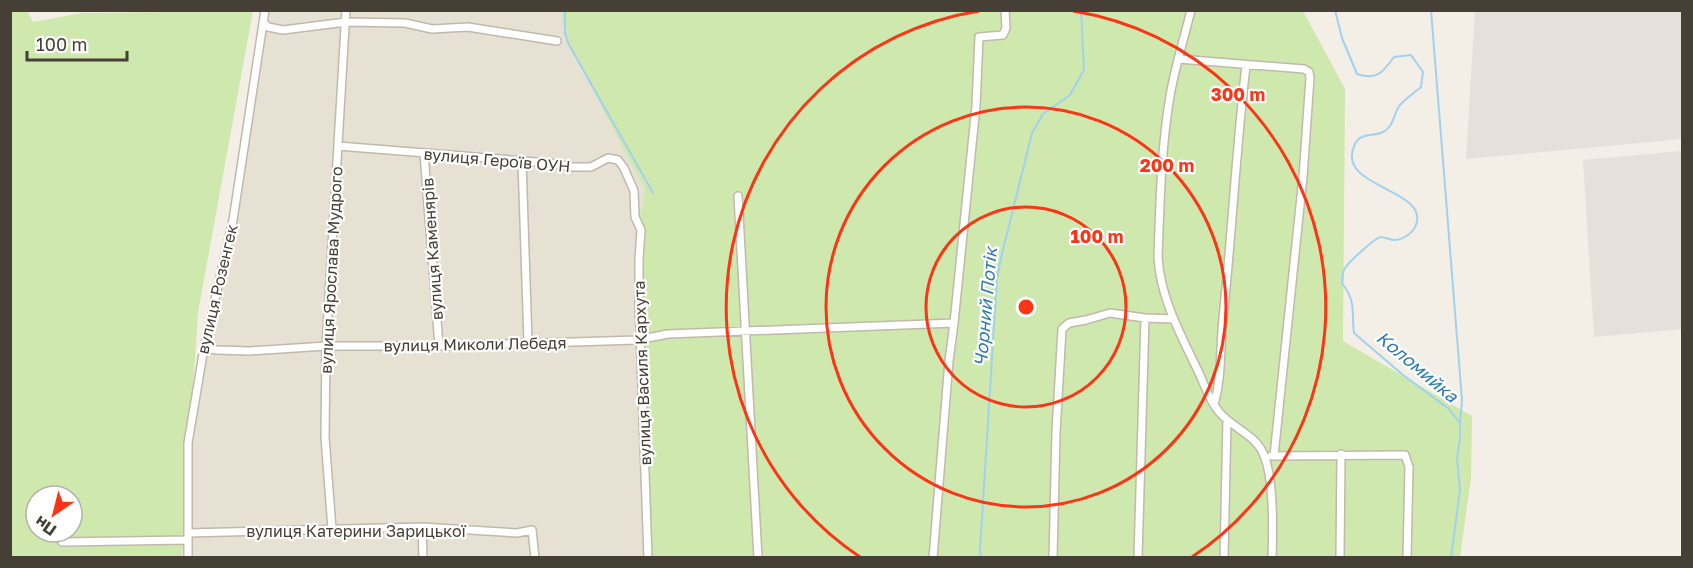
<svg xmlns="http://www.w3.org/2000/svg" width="1693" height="568" viewBox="0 0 1693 568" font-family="'Golos Text',sans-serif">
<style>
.residential{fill:#e7e1d4}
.industrial{fill:#e5e0da}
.green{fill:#cee8ae;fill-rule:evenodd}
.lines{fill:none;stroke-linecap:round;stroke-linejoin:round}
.stream{stroke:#a1d1f0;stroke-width:2}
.minor-casing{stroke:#c1b9ab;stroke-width:10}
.minor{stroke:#fff;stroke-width:7}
.ring{fill:none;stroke:#fb3515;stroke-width:3}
.labels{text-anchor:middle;stroke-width:4.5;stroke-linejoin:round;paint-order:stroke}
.street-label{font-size:16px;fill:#453f35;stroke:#fff}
.water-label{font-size:18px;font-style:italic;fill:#2e7bb2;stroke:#fff}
.centre{fill:#fb3515;stroke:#fff;stroke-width:3}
.ring-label{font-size:18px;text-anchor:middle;font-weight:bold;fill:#fb3515;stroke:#fff;stroke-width:4.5;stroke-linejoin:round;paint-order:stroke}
</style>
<rect width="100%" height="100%" fill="#f3efe6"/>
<path class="residential" d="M269,11H563L626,152L645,190L637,230L647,557L193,558L191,457L199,392L244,175Z"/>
<path class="industrial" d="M1475,11H1682V139L1466,159Z
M1682,151V329L1594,337L1583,160Z"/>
<path class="green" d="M10,11H27L33,22L82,13L253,11L198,312L182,557H11ZM36,496H72V532H36Z
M561,11H1303L1345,89L1343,341L1472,416L1471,478L1460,557H646L637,230L645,190L565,37Z"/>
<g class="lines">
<path class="stream" d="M565,10V33L568,43L653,193
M1335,10L1342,38L1357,74C1377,81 1383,72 1394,57L1411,55L1423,72L1421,87C1414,93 1405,99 1400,105C1393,114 1394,127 1383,132C1373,137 1361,132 1355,144C1333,188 1430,188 1416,225C1413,233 1403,240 1394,240C1390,240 1385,237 1381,237C1376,237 1346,264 1344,270C1342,273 1343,280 1342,283C1357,303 1351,311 1354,333L1403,375L1449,409L1460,423V439L1457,458L1460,490L1451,558
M1431,10L1462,400L1460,423
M981,558L980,550L997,278L1001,258L1032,133L1043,114L1070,95L1084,70L1081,10"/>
<defs>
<path id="minor" d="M1191,10C1184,39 1175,67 1170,96C1161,149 1160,203 1158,257C1160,298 1182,337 1199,373C1205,386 1210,402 1220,413C1233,428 1254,434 1263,453C1274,476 1273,531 1272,558
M263,22L268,27L283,30L346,22L405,23L432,29L468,27L557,41
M1179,59L1304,69L1309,72L1310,78L1303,177L1274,456
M338,146L549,163L573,167H591L608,158L618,160L624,168L634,191L635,217L641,230L639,259V303L648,558
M424,153L439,346
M522,161L528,342
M738,196L758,558
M204,348L217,350L249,351L326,346H439L637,340L668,334L954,323
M1214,404C1222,379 1220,345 1223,318C1232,234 1236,149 1246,66
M1271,456L1405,455L1409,467L1407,558
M422,527L423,558
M332,529L325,437L326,346L346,10
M188,533L422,527L517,533L532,530L535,558
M62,542L188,540
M188,558V443L204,348L233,220L265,10
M933,558L949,361L954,323L976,106L979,37L1003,35L1006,28L1005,10
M1053,558L1056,432L1062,329L1069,323L1086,320L1110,313L1145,318L1174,319
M1138,558L1145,318
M1224,558L1227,420
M1340,558L1341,454"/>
</defs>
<use href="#minor" class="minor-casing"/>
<use href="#minor" class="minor"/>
</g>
<g class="ring">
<circle cx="1026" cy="307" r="100"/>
<circle cx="1026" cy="307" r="200"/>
<path d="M860 557A300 300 0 0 1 979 11M1073 11A300 300 0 0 1 1192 557"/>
</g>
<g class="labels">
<g class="street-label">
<text transform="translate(497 160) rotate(5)" y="6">вулиця Героїв ОУН</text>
<text transform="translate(432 249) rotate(-94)" y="6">вулиця Каменярів</text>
<text transform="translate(331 270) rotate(-87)" y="6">вулиця Ярослава Мудрого</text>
<text transform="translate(217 289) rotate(-77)" y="6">вулиця Розенгек</text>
<text transform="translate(475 344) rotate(-1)" y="6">вулиця Миколи Лебедя</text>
<text transform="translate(642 373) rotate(-92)" y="6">вулиця Василя Кархута</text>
<text x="356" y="537">вулиця Катерини Зарицької</text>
</g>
<g class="water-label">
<text transform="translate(986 307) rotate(-85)" y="6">Чорний Потік</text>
<text transform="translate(1417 367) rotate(40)" y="6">Коломийка</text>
</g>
</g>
<circle cx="1026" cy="307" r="9" class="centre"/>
<g class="ring-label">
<text x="1238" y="101">300 m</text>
<text x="1167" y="172">200 m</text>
<text x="1097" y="243">100 m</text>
</g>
<rect width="1693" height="568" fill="none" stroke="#453f35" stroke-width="24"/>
<g transform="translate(54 514) rotate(215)"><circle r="28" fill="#ffffff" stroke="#b5b2ae" stroke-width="1.5"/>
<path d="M0-4.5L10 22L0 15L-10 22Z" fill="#fb3515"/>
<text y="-9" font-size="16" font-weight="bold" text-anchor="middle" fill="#453f35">Пн</text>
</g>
<path d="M27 51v9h100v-9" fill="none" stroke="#453f35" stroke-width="3"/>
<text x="36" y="51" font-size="18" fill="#453f35" stroke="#ffffff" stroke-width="4.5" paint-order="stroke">100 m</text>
</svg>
